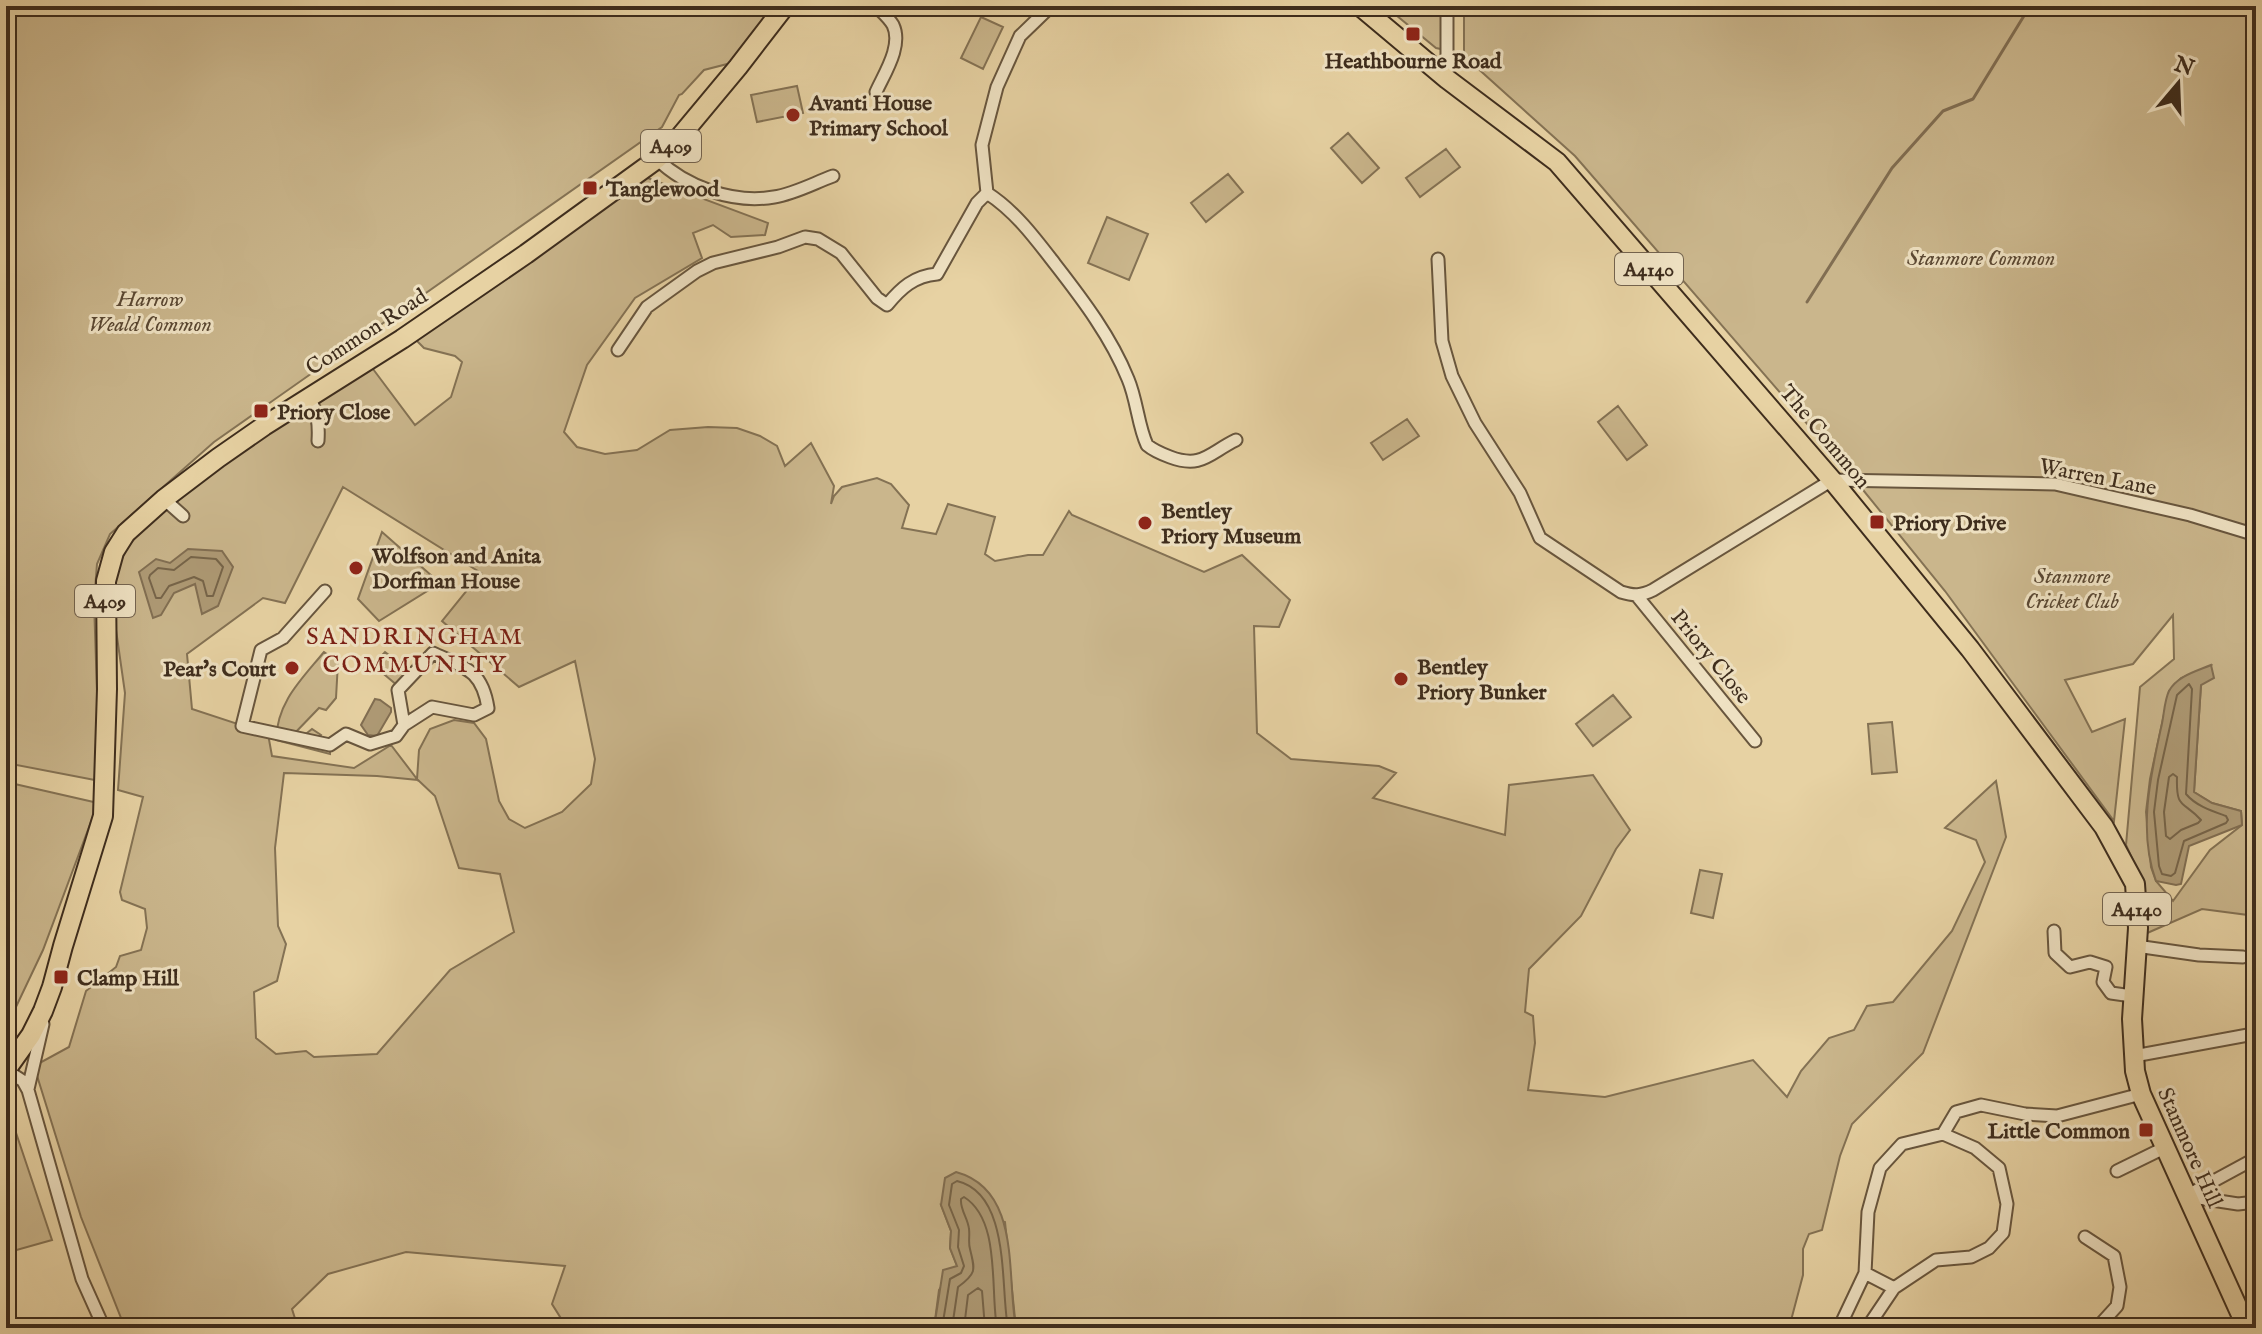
<svg xmlns="http://www.w3.org/2000/svg" width="2262" height="1334" viewBox="0 0 2262 1334" font-family="'IM FELL English',serif">
<style>
.green{fill:#cab68c;stroke:#847254;stroke-width:2;fill-rule:evenodd}
.water{fill:#ae9a75;stroke:#816e52;stroke-width:2}
.lines{fill:none;stroke-linecap:round;stroke-linejoin:round}
.shore{stroke:#766449;stroke-width:2}
.stream{stroke:#816e52;stroke-width:3}
.street-casing{stroke:#68563e;stroke-width:15}
.primary-casing{stroke:#3e2d1d;stroke-width:22}
.street{stroke:#efe2c3;stroke-width:11}
.primary{stroke:#e7d2a3;stroke-width:18}
.poi-dot{fill:#8f2418;stroke:#efe2c3;stroke-width:3}
.labels{text-anchor:middle;stroke-width:6;stroke-linejoin:round;paint-order:stroke}
.shield{fill:#efe2c3;stroke:#73634f;stroke-width:2}
.shield-label{font-size:20px;font-weight:bold;fill:#3e2d1d}
.poi-label{font-size:22px;font-weight:bold;fill:#3e2d1d;stroke:#efe2c3;text-anchor:start}
.park-label{font-size:22px;font-style:italic;fill:#5a4833;stroke:#efe2c3}
.street-label{font-size:22px;fill:#3e2d1d;stroke:#efe2c3}
.neighbourhood-label{font-size:24px;letter-spacing:2px;fill:#7a1f14;stroke:#efe2c3}
</style>
<rect width="100%" height="100%" fill="#e7d2a3"/>
<filter id="stains"><feTurbulence type="fractalNoise" baseFrequency=".0025" numOctaves="4"/><feColorMatrix values="0 0 0 0 .2 0 0 0 0 .09 0 0 0 0 .02 0 0 0 .5 -.17"/></filter>
<radialGradient id="worn" r=".72"><stop offset=".6" stop-color="#630" stop-opacity="0"/><stop offset="1" stop-color="#630" stop-opacity=".3"/></radialGradient>
<path class="green" d="M6,6H774L731,63L704,70L682,94L679,95L662,127L214,442L110,534L97,564L94,602L100,781L6,763Z
M1385,6H1441L1443,43L1441,49L1436,48Z
M1464,6H2256V916L2202,909L2145,934L2147,923L2143,883L2126,845L2140,687L2174,659L2173,615L2133,664L2065,680L2092,732L2125,719L2114,821L1945,591L1842,464L1575,156L1464,56ZM2211,666L2201,685L2194,792L2212,803L2241,811L2242,825L2210,850L2173,901L2156,881L2151,867L2146,812L2150,779L2169,691L2181,678Z
M981,17L1003,27L983,69L961,58Z
M797,86L803,113L757,122L751,95Z
M1348,133L1379,168L1362,183L1331,148Z
M1446,149L1460,167L1420,197L1406,178Z
M1228,174L1243,192L1206,222L1191,203Z
M645,177L768,223L765,235L731,237L713,225L693,233L702,258L635,298L587,365L564,432L577,447L605,454L637,450L670,430L708,427L737,428L760,436L777,446L785,466L811,443L834,486L831,504L834,496L842,487L877,478L891,484L909,505L902,528L936,534L948,504L995,517L985,554L995,561L1028,555H1043L1069,511L1072,515L1204,572L1242,555L1290,600L1279,627L1254,626L1257,733L1291,759L1379,766L1396,773L1373,798L1505,835L1509,785L1593,775L1630,830L1616,849L1581,916L1529,969L1525,1012L1533,1016L1535,1043L1528,1090L1605,1097L1753,1060L1787,1097L1801,1071L1829,1038L1854,1030L1867,1006L1893,1002L1952,931L1985,862L1976,840L1945,828L1996,781L2006,837L1923,1053L1852,1124L1840,1156L1822,1230L1809,1234L1803,1249V1275L1789,1328H1016L1005,1222L941,1205L951,1231L950,1248L957,1266L939,1290L934,1328H567L552,1304L565,1266L406,1252L328,1274L292,1309L298,1328H125L81,1217L34,1066L69,1047L86,991L116,967L120,956L141,950L147,928L145,909L122,900L120,892L143,797L118,790L125,693L115,623V591L117,569L128,546L147,524L210,467L370,365L415,425L451,397L462,362L455,356L424,348L413,337ZM343,487L481,573L442,621L519,687L575,661L595,759L591,784L562,812L525,828L509,819L499,801L486,739L474,723L454,720L430,729L419,750L417,779L391,745L354,768L272,756L268,734L192,709L187,654L263,598L285,603ZM284,773L377,776L418,780L435,796L459,868L500,874L514,932L450,970L377,1054L314,1057L306,1051L276,1054L256,1038L254,992L277,981L286,944L278,926L275,848Z
M1107,217L1148,234L1129,280L1088,263Z
M1618,406L1647,445L1627,460L1598,422Z
M1407,419L1419,436L1383,460L1371,443Z
M382,532L440,583L379,621L358,599Z
M324,652L338,662L336,698L326,710L319,708L293,735L315,740L307,733L312,729L321,735L317,741L330,745V754L276,740C277,702 301,680 324,652Z
M385,652L410,671L398,686L373,665Z
M1613,695L1631,717L1593,746L1576,724Z
M1892,722L1897,772L1872,774L1868,724Z
M6,782L98,803L43,950L6,1028Z
M1700,870L1722,874L1713,918L1691,913Z
M6,1103L52,1240L6,1253Z"/>
<path class="water" d="M188,549L222,551L233,567L218,606L202,614L195,584L174,593L161,615L153,618L139,572L156,559L170,563Z
M2211,665L2214,678L2201,685L2194,792L2212,803L2241,811L2242,825L2189,846L2181,884L2176,885L2156,881C2138,832 2150,778 2161,728C2164,717 2164,701 2169,691C2177,676 2197,671 2211,665Z
M375,699L380,700L391,708V712L377,736L368,735L361,725Z
M956,1172C1022,1190 1006,1276 1016,1328H934L943,1270L957,1266L950,1248L951,1231L941,1205L945,1178Z"/>
<g class="lines">
<path class="shore" d="M191,557L216,559L223,567L213,596H207L203,581L194,577L169,586L161,598H156L149,578L150,575L158,568L174,570Z
M2189,684L2192,689L2186,794C2196,806 2212,811 2226,816L2228,820L2226,823L2184,841L2175,873L2171,876L2162,874L2159,866L2154,812L2158,780L2177,695Z
M2173,774L2177,777C2176,810 2183,800 2201,820L2198,823L2181,830L2170,839L2166,836L2164,812L2169,777Z
M942,1328L950,1279L961,1273L964,1266L958,1247L959,1230L949,1205L952,1184L957,1181C1011,1194 1000,1286 1008,1328
M952,1328L958,1287C977,1273 975,1270 970,1249C968,1242 970,1236 969,1229C968,1218 960,1210 961,1199L964,1197C1001,1220 990,1289 997,1328
M964,1328L968,1295L978,1288L982,1291L985,1328"/>
<path class="stream" d="M1807,302L1892,168L1943,111L1973,99L2030,6"/>
<defs>
<path id="street" d="M876,6C882,12 889,18 893,25C903,46 884,74 876,92
M1051,6L1020,36L997,87L982,145L987,193C1015,211 1035,238 1055,264C1083,300 1111,337 1128,379C1137,400 1138,426 1147,445C1154,451 1162,454 1170,457C1202,469 1209,453 1236,440
M1447,79V6
M657,159C686,187 733,204 774,197C794,194 814,183 833,176
M1438,259L1442,341L1452,376L1475,423L1520,493L1540,538L1621,592C1634,596 1641,596 1653,590L1832,480L2055,484L2190,515L2256,535
M618,350L647,307L697,271L713,263L778,247L805,237L818,239L841,253L877,298L887,305C901,288 914,276 937,274L977,203L987,193
M308,397C318,411 319,425 318,441
M164,499L183,516
M325,591L283,638L261,650L242,726L330,745L346,734L370,744L396,736L404,725L432,707L474,715L488,708C482,670 466,668 433,653L398,690L404,725
M1637,596L1755,741
M2054,931L2055,953L2070,967L2090,962L2106,967L2103,982L2111,993L2132,996
M2136,946L2199,955L2243,957
M2134,1056L2248,1035L2256,1030
M6,1070L23,1081L28,1090L82,1279L104,1328
M28,1089L43,1024
M1943,1134L1956,1112L1981,1105L2025,1114L2057,1116L2141,1094
M2117,1171L2164,1148
M2186,1196L2256,1158
M2186,1196L2238,1204L2256,1202
M2085,1237L2114,1256L2120,1287L2117,1306L2097,1328
M1865,1273L1894,1288
M1839,1328L1865,1273L1868,1212L1880,1168L1902,1144L1943,1134L1975,1148L1999,1168L2007,1204L2003,1233L1989,1248L1971,1257L1936,1260L1894,1288L1867,1328"/>
<path id="primary" d="M1360,6L1447,79L1557,162L1832,480L1970,649L2104,827L2135,884L2138,928L2132,1019L2135,1071L2141,1094L2247,1328
M6,1070L31,1035L43,1011L52,987L63,946L103,816L107,689L106,581L114,552L126,533L164,499L218,458L264,426L402,339L526,254L657,159L678,139L738,67L785,6"/>
</defs>
<use href="#street" class="street-casing"/>
<use href="#primary" class="primary-casing"/>
<use href="#street" class="street"/>
<use href="#primary" class="primary"/>
</g>
<g class="poi-dot">
<rect x="1405" y="26" width="16" height="16" rx="4"/>
<circle cx="793" cy="115" r="8"/>
<rect x="582" y="180" width="16" height="16" rx="4"/>
<rect x="253" y="403" width="16" height="16" rx="4"/>
<rect x="1869" y="514" width="16" height="16" rx="4"/>
<circle cx="1145" cy="523" r="8"/>
<circle cx="356" cy="568" r="8"/>
<circle cx="292" cy="668" r="8"/>
<circle cx="1401" cy="679" r="8"/>
<rect x="53" y="969" width="16" height="16" rx="4"/>
<rect x="2138" y="1122" width="16" height="16" rx="4"/>
</g>
<g class="labels">
<g class="shield">
<rect x="641" y="130" width="60" height="32" rx="6"/>
<rect x="1615" y="253" width="68" height="32" rx="6"/>
<rect x="75" y="585" width="60" height="32" rx="6"/>
<rect x="2103" y="893" width="68" height="32" rx="6"/>
</g>
<g class="shield-label">
<text x="671" y="153">A409</text>
<text x="1649" y="276">A4140</text>
<text x="105" y="608">A409</text>
<text x="2137" y="916">A4140</text>
</g>
<g class="poi-label">
<text x="1413" y="68" text-anchor="middle">Heathbourne Road</text>
<text x="809" y="110">Avanti House<tspan x="809" dy="25">Primary School</tspan></text>
<text x="606" y="196">Tanglewood</text>
<text x="277" y="419">Priory Close</text>
<text x="1161" y="518">Bentley<tspan x="1161" dy="25">Priory Museum</tspan></text>
<text x="1893" y="530">Priory Drive</text>
<text x="372" y="563">Wolfson and Anita<tspan x="372" dy="25">Dorfman House</tspan></text>
<text x="1417" y="674">Bentley<tspan x="1417" dy="25">Priory Bunker</tspan></text>
<text x="276" y="676" text-anchor="end">Pear's Court</text>
<text x="77" y="985">Clamp Hill</text>
<text x="2130" y="1138" text-anchor="end">Little Common</text>
</g>
<g class="park-label">
<text x="1981" y="265">Stanmore Common</text>
<text x="150" y="306">Harrow<tspan x="150" dy="25">Weald Common</tspan></text>
<text x="2072" y="583">Stanmore<tspan x="2072" dy="25">Cricket Club</tspan></text>
</g>
<g class="street-label">
<text transform="translate(366 331) rotate(-33)" y="8">Common Road</text>
<text transform="translate(1826 436) rotate(50)" y="8">The Common</text>
<text transform="translate(2098 476) rotate(11)" y="8">Warren Lane</text>
<text transform="translate(1712 656) rotate(51)" y="8">Priory Close</text>
<text transform="translate(2191 1147) rotate(66)" y="8">Stanmore Hill</text>
</g>
<g class="neighbourhood-label">
<text x="415" y="644">SANDRINGHAM<tspan x="415" dy="28">COMMUNITY</tspan></text>
</g>
</g>
<rect width="2262" height="1334" fill="none" stroke="#e7d2a3" stroke-width="32"/>
<rect x="8" y="8" width="2246" height="1318" fill="none" stroke="#3e2d1d" stroke-width="4"/>
<rect x="16" y="16" width="2230" height="1302" fill="none" stroke="#3e2d1d" stroke-width="2"/>
<g transform="translate(2178 84) rotate(19)" stroke="#efe2c3" stroke-width="6" paint-order="stroke">
<path d="M0-6L14 30L0 20L-14 30Z" fill="#3e2d1d"/>
<text y="-12" font-size="22" font-weight="bold" text-anchor="middle" fill="#3e2d1d">N</text>
</g>
<rect width="100%" height="100%" filter="url(#stains)"/>
<rect width="100%" height="100%" fill="url(#worn)"/>
</svg>
